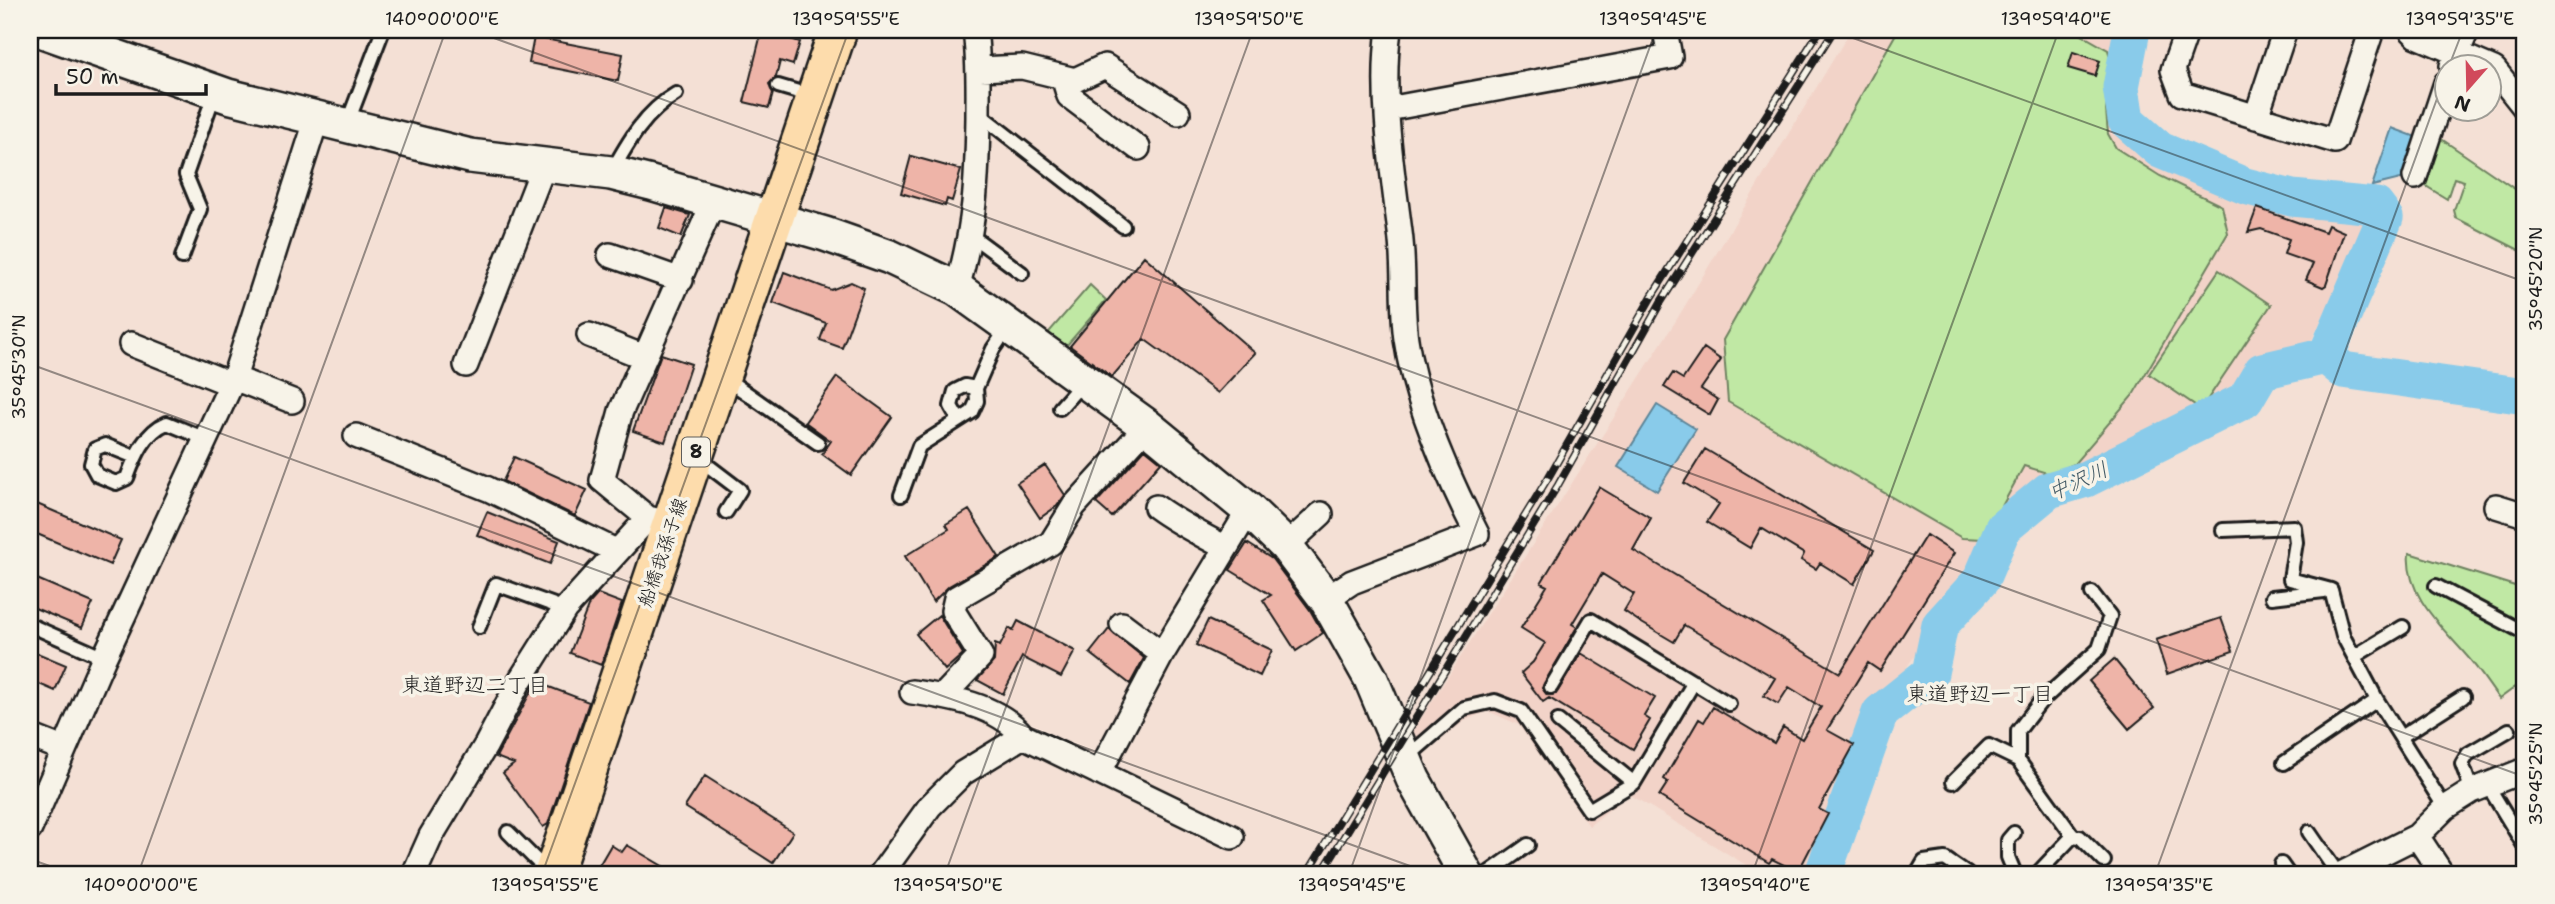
<svg xmlns="http://www.w3.org/2000/svg" width="2555" height="904" viewBox="0 0 2555 904" font-family="'Shantell Sans','Klee One',sans-serif">
<style>
.built{fill:#f2d3c8}
.green{fill:#c0e8a4;stroke:#6e8260;stroke-width:2}
.water{fill:#89cbea;stroke:#5d8598;stroke-width:2}
.lines{fill:none;stroke-linecap:round;stroke-linejoin:round}
.river{stroke:#89cbea;stroke-width:37}
.building{fill:#eeb4a8;stroke:#1c1c1c;stroke-width:2}
.lane-casing{stroke:#1c1c1c;stroke-width:18}
.street-casing{stroke:#1c1c1c;stroke-width:28}
.secondary-casing{stroke:#1c1c1c;stroke-width:38}
.primary-casing{stroke:#1c1c1c;stroke-width:42}
.lane{stroke:#f7f3e8;stroke-width:12}
.street{stroke:#f7f3e8;stroke-width:23}
.secondary{stroke:#f7f3e8;stroke-width:33}
.primary{stroke:#fddcac;stroke-width:37}
.rail-casing{stroke:#1c1c1c;stroke-width:8}
.rail{stroke:#f7f3e8;stroke-width:5;stroke-dasharray:16;stroke-linecap:butt}
.ticks{fill:none;stroke:#1c1c1c;stroke-width:2;stroke-opacity:0.45}
.labels{text-anchor:middle;stroke-width:7;stroke-linejoin:round;paint-order:stroke}
.shield{fill:#f7f3e8;stroke:#5e5c59;stroke-width:2}
.shield-label{font-size:18px;font-weight:bold;fill:#1c1c1c}
.street-label{font-size:19px;fill:#1c1c1c;stroke:#f7f3e8}
.water-label{font-size:21px;font-style:italic;fill:#425964;stroke:#f7f3e8}
.neighbourhood-label{font-size:21px;fill:#1c1c1c;stroke:#f7f3e8}
.neatline{fill:none;stroke:#1c1c1c;stroke-width:2.5}
.ticks-label{font-size:18px;text-anchor:middle;fill:#1c1c1c}
</style>
<rect width="100%" height="100%" fill="#f4e0d5"/>
<filter id="ink" filterUnits="userSpaceOnUse"><feTurbulence type="fractalNoise" baseFrequency=".0143" numOctaves="2"/><feDisplacementMap in="SourceGraphic" scale="14" xChannelSelector="R" yChannelSelector="G"/><feConvolveMatrix kernelMatrix="1 2 1 2 8 2 1 2 1" color-interpolation-filters="sRGB"/></filter>
<g filter="url(#ink)">
<path class="built" d="M1851,30H2127L2117,86L2126,111L2180,150L2295,191L2372,199L2360,237L2311,342L2256,359L2213,406L2094,464L2027,491L1956,592L1870,724L1837,797L1814,874H1761L1629,794L1589,826L1519,725L1488,711L1466,720L1417,758L1408,739L1677,319Z"/>
<path class="green" d="M1898,30H2073L2108,50L2112,65L2106,110L2108,134L2116,148L2160,176L2222,206L2228,233L2133,395L2074,464L2050,474L2024,466L1984,539L1962,538L1728,402L1723,340Z
M2440,138L2525,196V253L2456,218L2454,210L2464,181L2454,178L2447,199L2426,186Z
M2219,270L2271,305L2201,409L2149,374Z
M1090,285L1106,300L1061,352L1043,339Z
M2409,553L2518,587L2525,593V680L2499,699C2488,684 2478,668 2466,655C2441,626 2405,594 2409,553Z"/>
<path class="water" d="M2392,128L2419,138L2405,178L2372,186Z
M1657,405L1696,429L1657,491L1618,467Z"/>
<g class="lines">
<path class="river" d="M2132,30L2121,87L2126,120L2160,150L2245,186L2292,198L2376,206L2385,218L2326,356
M1823,874L1880,713L1930,673L1940,625L1981,580L2003,528L2049,490L2086,479L2245,400L2262,371L2326,356L2343,370L2525,396"/>
</g>
<path class="building" d="M772,33L800,42L793,65L780,61L776,77L769,84L773,93L769,108L744,102L761,34L771,37Z
M534,37L623,54L618,81L529,63Z
M2073,52L2100,61L2095,76L2068,68Z
M911,156L961,170L952,201L947,199L945,206L901,193Z
M666,208L690,215L681,237L659,228Z
M2257,208L2325,232L2328,225L2344,232L2326,285L2323,287L2306,280L2313,264L2284,254L2289,239L2261,229L2248,232Z
M1144,256L1255,353L1218,393L1144,339L1112,377L1070,346Z
M784,272L831,290L851,282L864,288L842,348L820,340L826,323L773,303Z
M1704,348L1721,360L1701,389L1718,400L1710,415L1664,387L1673,373L1683,379Z
M661,354L691,364L665,442L633,431Z
M837,377L892,417L851,475L822,454L831,441L805,422Z
M1145,449L1161,462L1112,517L1096,503Z
M1705,449L1874,550L1854,584L1820,563L1816,569L1801,560L1804,554L1761,528L1750,548L1707,522L1719,504L1684,483Z
M514,457L587,490L575,516L503,481Z
M1045,465L1065,495L1057,506L1040,518L1017,483Z
M1599,487L1651,518L1633,550L1840,673L1926,535L1954,553L1880,671L1868,663L1827,730L1854,745L1819,809L1828,814L1798,872L1772,859L1769,863L1659,796L1668,782L1664,779L1699,719L1704,722L1713,707L1774,743L1783,727L1802,739L1821,707L1789,687L1778,704L1764,696L1775,678L1684,625L1674,642L1640,622L1624,611L1634,594L1602,574L1572,624L1577,627L1542,688L1547,695L1556,694L1581,653L1655,698L1644,716L1650,720L1633,749L1549,698L1543,702L1521,673L1533,662L1545,643L1521,628L1547,586L1541,583Z
M30,501L121,540L110,565L30,531Z
M969,510L999,557L949,586L933,602L905,556L949,529L946,524Z
M487,512L559,541L550,564L477,535Z
M1247,543L1272,559L1310,610L1323,633L1296,651L1263,600L1271,595L1230,570Z
M30,576L93,603L82,628L30,606Z
M598,594L622,603L601,665L570,653L589,604Z
M939,615L963,654L945,670L916,634Z
M2221,618L2233,651L2167,674L2156,640Z
M1208,620L1272,650L1260,676L1196,645Z
M1018,621L1075,651L1061,677L1022,657L1003,694L977,680L994,661L995,644L1000,646L1009,628L1013,631Z
M1109,629L1144,658L1130,684L1090,653Z
M30,650L66,665L55,691L30,680Z
M2114,659L2154,708L2129,729L2089,681Z
M536,682L589,702L548,824L543,827L503,773L514,764L496,757Z
M705,776L793,832L773,863L685,807Z
M611,845L622,852L627,845L676,874H594Z"/>
<g class="lines">
<defs>
<path id="lane" d="M778,86L812,96
M978,113L1123,226
M347,124L383,30
M611,173C628,142 645,112 676,94
M972,236L1022,273
M182,257L200,209L186,175L215,92
M725,378L818,443
M1060,408L1084,381
M959,420L951,406L955,391L965,386L976,388
M135,457L105,445L95,449L91,464L97,475L116,483L127,478C135,456 145,432 167,423L206,439
M698,458L740,490L726,512
M901,495L919,446L972,412L977,401L976,388L993,349L1009,326
M2223,530L2294,527L2296,542L2290,579L2331,590L2343,636L2377,700L2445,808
M2436,586L2525,633
M2272,597L2324,591
M30,625L104,658
M479,627L496,584L565,609
M2355,656L2403,627
M1551,687L1591,620L1729,704
M1558,721L1634,783
M2402,736L2463,697
M1405,759L1464,708L1495,701L1521,711L1589,810L1634,783L1694,682
M2284,763L2377,700
M1953,782L1989,746L2018,760
M2488,786L2525,847
M2472,791L2462,764L2468,754L2509,730
M508,832L548,872
M2309,832L2338,874
M2014,833L2008,840V857L2015,874
M2073,836L2080,837L2104,861
M2281,864L2288,874
M1487,874L1528,845
M1917,874L1924,862L1945,859L1967,874
M2037,874L2073,836L2018,760V731L2041,701L2099,649L2110,616L2092,593"/>
<path id="street" d="M2187,30L2173,70L2182,94L2335,141L2372,30
M2411,30L2417,36L2494,69L2525,108
M2452,66L2467,30
M980,69L1022,67L1075,80L1105,66L1178,113
M1063,77L1069,96L1138,148
M1388,109L1670,57L1665,30
M2256,117L2285,30
M2415,177L2446,83
M610,255L681,280
M957,289C975,224 977,184 978,117C978,86 979,61 975,30
M589,335L644,357
M131,344L231,384
M466,365L544,165
M234,378L292,401
M356,436L488,489L616,551
M2496,506L2525,515
M1156,507C1179,524 1201,534 1226,548
M660,521L648,518L602,480L621,411L714,201
M1286,546L1321,514
M1326,599L1352,582L1477,534C1448,477 1415,403 1406,339C1401,304 1405,268 1400,232C1392,169 1380,93 1389,30
M1122,624L1162,654
M912,692C949,697 998,705 1023,736L1232,837
M943,696L981,656L953,611L956,598L1051,543L1074,506L1147,426
M30,736L63,749
M1099,773L1162,654L1249,510
M30,829L104,658L234,378L317,118
M2417,836L2442,874
M414,874L431,836L486,745L519,682L565,609L648,518
M881,874L930,806L963,773L1023,736
M2341,874L2417,836L2445,808L2472,791L2525,770"/>
<path id="secondary" d="M40,30L228,96L470,156L611,173L651,183L825,234L890,257L957,289L1147,426L1249,510L1286,546L1326,599L1371,679L1413,779L1466,874"/>
<path id="primary" d="M553,874L838,30"/>
</defs>
<use href="#lane" class="lane-casing"/>
<use href="#street" class="street-casing"/>
<use href="#secondary" class="secondary-casing"/>
<use href="#primary" class="primary-casing"/>
<use href="#lane" class="lane"/>
<use href="#street" class="street"/>
<use href="#secondary" class="secondary"/>
<use href="#primary" class="primary"/>
<defs>
<path id="rail" d="M1307,874L1548,478L1652,296L1820,30
M1321,874L1558,485L1661,302L1834,30"/>
</defs>
<use href="#rail" class="rail-casing"/>
<use href="#rail" class="rail"/>
</g>
</g>
<path class="ticks" d="M472,30L2525,777M1831,30L2525,282M30,64L42,30M2449,66L2463,30M30,364L1432,874M30,859L72,874M138,874L446,30M542,874L849,30M945,874L1253,30M1349,874L1656,30M1752,874L2059,30M2155,874L2446,74"/>
<g class="labels">
<rect class="shield" x="682" y="437.5" width="28" height="29" rx="5"/>
<g class="shield-label">
<text x="696" y="458">8</text>
</g>
<g class="street-label">
<text transform="translate(662 552) rotate(-71)" y="7">船橋我孫子線</text>
</g>
<g class="water-label">
<text transform="translate(2078 481) rotate(-24)" y="7">中沢川</text>
</g>
<g class="neighbourhood-label">
<text x="475" y="692">東道野辺二丁目</text>
<text x="1980" y="701">東道野辺一丁目</text>
</g>
</g>
<rect width="2555" height="904" fill="none" stroke="#f7f3e8" stroke-width="77"/>
<g transform="translate(2468 88) rotate(200)"><circle r="33" fill="#f7f3e8" stroke="#9f9d96" stroke-width="2"/>
<path d="M0-5L12 26L0 18L-12 26Z" fill="#d1495b"/>
<text y="-10" font-size="19" font-weight="bold" text-anchor="middle" fill="#1c1c1c">N</text>
</g>
<path d="M56 84v10h150v-10" fill="none" stroke="#1c1c1c" stroke-width="3.5"/>
<text x="66" y="84" font-size="21" fill="#1c1c1c" stroke="#f7f3e8" stroke-width="5" paint-order="stroke">50 m</text>
<rect x="38" y="38" width="2478" height="828" class="neatline"/>
<g class="ticks-label">
<text x="442" y="25">140°00'00"E</text>
<text x="846" y="25">139°59'55"E</text>
<text x="1249" y="25">139°59'50"E</text>
<text x="1653" y="25">139°59'45"E</text>
<text x="2056" y="25">139°59'40"E</text>
<text x="2460" y="25">139°59'35"E</text>
<text transform="translate(2536 279) rotate(-90)" y="6">35°45'20"N</text>
<text transform="translate(19 367) rotate(-90)" y="6">35°45'30"N</text>
<text transform="translate(2536 774) rotate(-90)" y="6">35°45'25"N</text>
<text x="141" y="891">140°00'00"E</text>
<text x="545" y="891">139°59'55"E</text>
<text x="948" y="891">139°59'50"E</text>
<text x="1352" y="891">139°59'45"E</text>
<text x="1755" y="891">139°59'40"E</text>
<text x="2159" y="891">139°59'35"E</text>
</g>
</svg>
